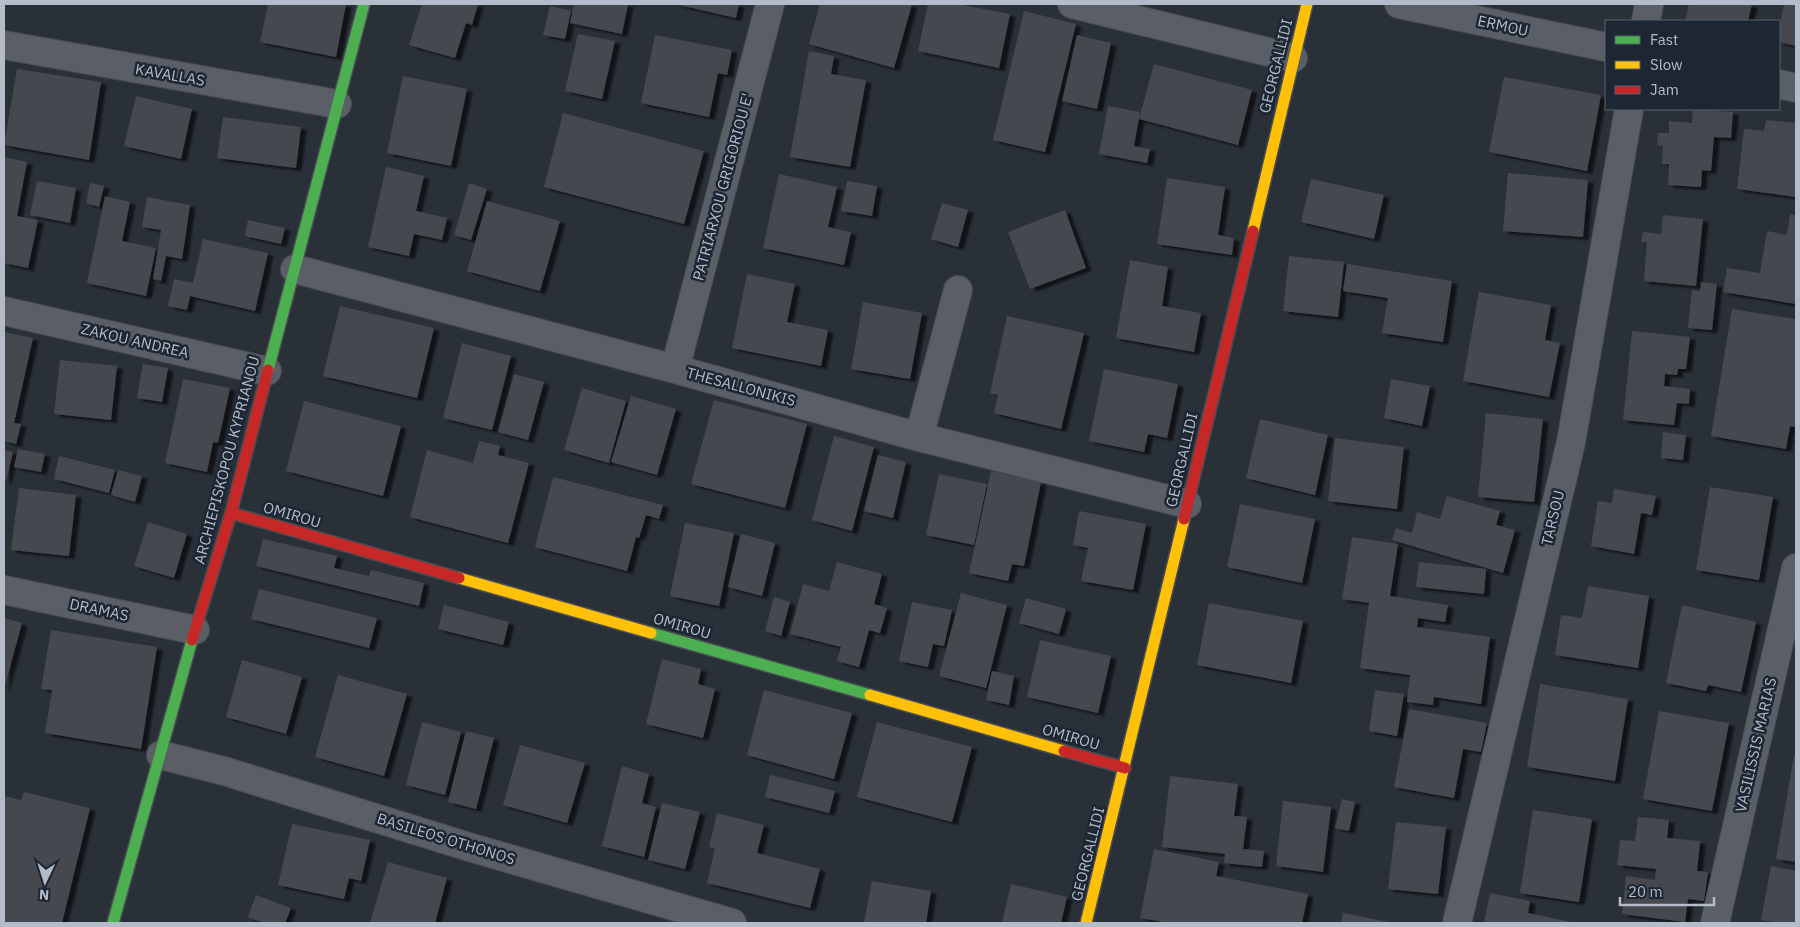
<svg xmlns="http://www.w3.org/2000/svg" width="1800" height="927" viewBox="0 0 1800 927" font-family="'IBM Plex Sans',sans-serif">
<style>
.building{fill:#444950;filter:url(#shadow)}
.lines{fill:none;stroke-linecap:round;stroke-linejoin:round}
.street-casing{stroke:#484c53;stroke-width:30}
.fast-casing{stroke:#484c53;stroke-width:14}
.slow-casing{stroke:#484c53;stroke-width:14}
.jam-casing{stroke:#484c53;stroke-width:14}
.street{stroke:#5a5e66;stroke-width:28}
.fast{stroke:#4caf50;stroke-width:11}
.slow{stroke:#ffc107;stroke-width:11}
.jam{stroke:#c62828;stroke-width:11}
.labels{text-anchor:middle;stroke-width:5;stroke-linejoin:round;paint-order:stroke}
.street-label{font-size:15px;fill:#b4bcc9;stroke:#1d2633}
</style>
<defs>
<filter id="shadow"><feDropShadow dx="5.5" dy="3" stdDeviation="1" flood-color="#0009"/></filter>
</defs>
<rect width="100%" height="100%" fill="#2a3038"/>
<path class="building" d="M268,4H346L336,57L260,42Z
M422,4H478L472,25L466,23L455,58L409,45Z
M574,4H628L622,34L570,23Z
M675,4H739L736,18Z
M820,4H912L894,68L809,44Z
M928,4H958L1010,14L999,68L918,51Z
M1689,4H1752L1748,21H1685Z
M1784,4H1796V46L1779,42V30Z
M550,6L571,11L565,39L543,35Z
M1024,11L1076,24L1045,152L993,140Z
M578,34L615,41L602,99L565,91Z
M655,35L732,50L727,75L718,73L709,117L641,103Z
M1077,35L1111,43L1097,109L1062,101Z
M809,51L834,56L831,74L866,80L850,167L790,157Z
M1154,64L1252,90L1238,145L1139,119Z
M17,69L101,82L89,160L4,145Z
M403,76L467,89L451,166L387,153Z
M1504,77L1601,95L1587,171L1489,152Z
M136,96L192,109L181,159L124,146Z
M1108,106L1140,112L1134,146L1150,149L1147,163L1099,154Z
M1693,109L1733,112L1731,138L1714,137L1711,171L1702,170L1701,187L1668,185L1669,164H1662L1663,146L1657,145L1658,133H1669V121L1692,123Z
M563,113L704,151L684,224L544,187Z
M223,117L301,127L296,168L217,158Z
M1766,120L1796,123V197L1737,189L1744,129L1764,131Z
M4,157L27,162L17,216L38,220L28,268L4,263Z
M386,167L424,176L416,211L447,218L442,240L414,234L409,256L368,247Z
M1508,173L1588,180L1583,237L1503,231Z
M779,174L837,187L828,227L851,232L844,265L763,248Z
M1167,178L1225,187L1218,235L1234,238L1232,255L1157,244Z
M1311,179L1384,195L1374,239L1301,222Z
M37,181L76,188L70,223L30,215Z
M847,181L877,186L872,216L841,211Z
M90,183L104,186L99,207L86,203Z
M469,183L487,189L471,240L454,235Z
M105,196L130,202L122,241L156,248L146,296L87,283Z
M147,197L190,205L182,259L166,256L161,281L153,279L161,230L142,227Z
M487,201L560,221L540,291L467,271Z
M942,203L968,210L958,247L931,239Z
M1065,210L1086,268L1030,289L1008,232Z
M1790,214L1796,215V304L1723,292L1727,268L1760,273L1767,231L1787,235Z
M1663,215L1703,219L1696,286L1644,281L1647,242H1641L1643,232L1661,234Z
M248,220L285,228L281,244L245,236Z
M203,239L268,253L255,311L190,296L187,310L168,306L174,279L193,283Z
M1289,256L1344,262L1338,317L1283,311Z
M1130,260L1168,267L1162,306L1201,313L1194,352L1116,338Z
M1347,264L1452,281L1443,342L1382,333L1388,298L1343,291Z
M747,274L795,284L787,322L828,330L821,366L732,348Z
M1701,282L1717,284L1712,330L1688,328L1692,290L1700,291Z
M1479,292L1551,305L1545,340L1560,343L1549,397L1463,381Z
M863,302L922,313L910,379L851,369Z
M340,306L434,328L417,398L323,376Z
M1732,309L1796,319V427L1790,426L1786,449L1711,436Z
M1007,316L1084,333L1061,429L994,413L998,395L990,393Z
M1632,331L1690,337L1686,369H1678L1677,375L1665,374L1664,386L1690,389L1689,404L1677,403L1674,425L1623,420Z
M4,332L33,338L14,423L21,424L16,444L4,441Z
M462,343L511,356L492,430L443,418Z
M60,360L117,366L111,420L54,414Z
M143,364L168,368L162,402L137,398Z
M1104,369L1178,384L1167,438L1148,434L1144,452L1089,441Z
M514,374L544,382L528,440L498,432Z
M183,379L230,388L218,443L213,442L207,472L165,463Z
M1391,379L1430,386L1422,426L1384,418Z
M582,388L626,401L609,463L564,450Z
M631,396L676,409L657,475L611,462Z
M714,400L807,424L785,508L691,484Z
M304,401L401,426L383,496L286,471Z
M1486,413L1543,419L1534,502L1478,497Z
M1260,419L1328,435L1315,495L1246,478Z
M1663,432L1686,435L1683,460L1661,458Z
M834,436L874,447L852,531L812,520Z
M1335,438L1404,447L1397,509L1328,501Z
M479,441L500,446L498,455L529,463L508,543L410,517L427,450L473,463Z
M18,449L45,454L41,472L14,467Z
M4,450L13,452L6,481H4Z
M878,455L906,462L893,518L864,511Z
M59,456L115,470L109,493L54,479Z
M118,470L142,476L135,502L111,495Z
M991,471L1041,482L1024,566L1012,564L1008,581L969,573Z
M939,474L987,484L974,545L926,535Z
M553,477L663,505L659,519L646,515L639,538L636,537L627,571L535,547Z
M1710,487L1773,497L1759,580L1696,570Z
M19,488L76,495L69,556L11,550Z
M1614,489L1656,496L1652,515L1641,513L1634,554L1591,546L1598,501L1612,503Z
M1447,496L1500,511L1496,525L1515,530L1503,573L1392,540L1396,528L1412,533L1417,512L1440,519Z
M1240,504L1315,519L1302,583L1227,567Z
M1079,511L1146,524L1133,590L1081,581L1088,548L1073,545Z
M148,522L187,534L174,578L134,566Z
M685,523L734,533L719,606L670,596Z
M741,534L775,543L762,596L728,587Z
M1352,537L1398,544L1390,596L1448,605L1445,622L1418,618L1417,627L1490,637L1481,704L1434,697L1433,705L1407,702L1410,675L1360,668L1369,603L1342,599Z
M263,539L337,556L334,568L369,576L371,570L424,583L419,606L256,566Z
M837,562L882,574L874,604L887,608L880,633L869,630L859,667L837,661L841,647L790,634L803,584L829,591Z
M1419,562L1486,569L1484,594L1416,587Z
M1588,586L1649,596L1638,668L1555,655L1561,615L1582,618Z
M259,589L377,618L369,648L251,619Z
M961,593L1007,605L986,688L939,676Z
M774,597L790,602L781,636L765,631Z
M1026,598L1066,609L1059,634L1019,623Z
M912,602L952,610L944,646L933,644L928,667L899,661Z
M1209,603L1303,621L1291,683L1197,665Z
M444,605L509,622L503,645L438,629Z
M1682,605L1756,622L1741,692L1708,685L1706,691L1666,683Z
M4,618L22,623L4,689Z
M51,630L157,647L141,749L45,733L52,690L41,689Z
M1040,640L1111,656L1098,713L1027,697Z
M662,659L701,669L698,684L715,689L703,738L646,724Z
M242,660L302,677L286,734L226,717Z
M992,671L1014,676L1009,705L986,700Z
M338,675L407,694L384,776L315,757Z
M1540,684L1628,699L1615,781L1527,767Z
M764,690L852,713L834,779L747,755Z
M1375,690L1404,694L1397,736L1369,731Z
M1409,709L1487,723L1481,752L1463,749L1454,798L1394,787Z
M1659,711L1729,723L1712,811L1643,799Z
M422,722L461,732L445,795L406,785Z
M877,722L972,747L952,822L857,797Z
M466,731L494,738L476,809L448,802Z
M520,745L585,763L567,823L503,805Z
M1794,756L1796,757V862L1776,859Z
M622,766L649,774L642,803L656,807L644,857L602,846Z
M770,775L835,791L829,813L765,797Z
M1170,776L1238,784L1234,816L1247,817L1243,849L1264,851L1262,867L1224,863L1225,854L1162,847Z
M24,792L90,808L62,923H4V796L21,800Z
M1342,799L1355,802L1349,831L1335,828Z
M1283,801L1331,807L1323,872L1276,866Z
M662,803L700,812L685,869L648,860Z
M1533,810L1592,819L1579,902L1520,893Z
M717,813L764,825L757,853L820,869L810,908L707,883L715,849L709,847Z
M1638,817L1669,820L1667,838L1700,841L1697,871L1708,872L1704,901L1688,899L1685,922L1622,914L1626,876L1655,880L1656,869L1617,865L1620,840L1635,841Z
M1396,822L1446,827L1438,894L1388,889Z
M292,824L370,840L361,881L349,878L344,899L278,885Z
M1154,849L1219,862L1216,876L1308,894L1302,923H1169L1140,918Z
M388,862L447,878L435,923H370Z
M1771,866L1796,871V923H1778L1761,920Z
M872,881L931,891L926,923H864Z
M1011,884L1067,897L1061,923H1002Z
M1490,893L1530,901L1528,913L1576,923H1484Z
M256,895L291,908L285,923H264L248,917Z
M1343,913L1389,922V923H1341Z"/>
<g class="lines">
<defs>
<path id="street" d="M1072,4L1293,58
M1399,4L1606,47
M1646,21L1649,4
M4,45L337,104
M1779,84L1796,88
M295,269L675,369L919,437L1187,504
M4,311L267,371
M675,369L770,4
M919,437L958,290
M4,590L195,630
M161,755L224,771L469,847L732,923
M1457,923L1571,442L1629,109
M1715,923L1796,568"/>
<path id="fast" d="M268,370L364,4
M651,633L870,695
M113,923L192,640"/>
<path id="slow" d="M1253,231L1307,4
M459,578L651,633
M870,695L1064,751
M1086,923L1184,519"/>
<path id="jam" d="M231,513L459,578
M1184,519L1253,231
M192,640L231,513L268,370
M1064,751L1125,768"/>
</defs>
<use href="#street" class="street-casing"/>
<use href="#fast" class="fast-casing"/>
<use href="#slow" class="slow-casing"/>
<use href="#jam" class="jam-casing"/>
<use href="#street" class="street"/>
<use href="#fast" class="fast"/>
<use href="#slow" class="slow"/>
<use href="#jam" class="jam"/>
</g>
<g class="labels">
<g class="street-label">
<text transform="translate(1503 26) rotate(12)" y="5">ERMOU</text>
<text transform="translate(1276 66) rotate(-76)" y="5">GEORGALLIDI</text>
<text transform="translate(170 75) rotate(10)" y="5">KAVALLAS</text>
<text transform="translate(723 187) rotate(-75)" y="5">PATRIARXOU GRIGORIOU E'</text>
<text transform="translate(135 341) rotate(13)" y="5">ZAKOU ANDREA</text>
<text transform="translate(741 387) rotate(15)" y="5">THESALLONIKIS</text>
<text transform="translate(227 460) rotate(-75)" y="5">ARCHIEPISKOPOU KYPRIANOU</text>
<text transform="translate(1182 460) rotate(-77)" y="5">GEORGALLIDI</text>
<text transform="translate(292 515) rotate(16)" y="5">OMIROU</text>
<text transform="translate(1553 518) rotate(-77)" y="5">TARSOU</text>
<text transform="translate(99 610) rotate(12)" y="5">DRAMAS</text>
<text transform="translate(682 626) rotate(16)" y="5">OMIROU</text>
<text transform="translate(1071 737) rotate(16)" y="5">OMIROU</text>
<text transform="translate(1756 745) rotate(-77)" y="5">VASILISSIS MARIAS</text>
<text transform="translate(446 839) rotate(17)" y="5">BASILEOS OTHONOS</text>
<text transform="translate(1088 854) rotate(-76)" y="5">GEORGALLIDI</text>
</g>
</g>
<rect width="1800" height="927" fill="none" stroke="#b4bcc9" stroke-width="10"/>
<rect x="1605" y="20" width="175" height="90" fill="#1d2633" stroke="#59626f"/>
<rect x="1615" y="36" width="25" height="8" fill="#4caf50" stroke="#59626f"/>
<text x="1650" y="45" font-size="15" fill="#b4bcc9">Fast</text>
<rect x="1615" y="61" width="25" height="8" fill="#ffc107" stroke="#59626f"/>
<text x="1650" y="70" font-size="15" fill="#b4bcc9">Slow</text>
<rect x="1615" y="86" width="25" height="8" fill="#c62828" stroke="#59626f"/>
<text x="1650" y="95" font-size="15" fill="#b4bcc9">Jam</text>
<g transform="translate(45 882) rotate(184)" stroke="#1d2633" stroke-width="4" paint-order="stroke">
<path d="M0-4L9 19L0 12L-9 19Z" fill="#b4bcc9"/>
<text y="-8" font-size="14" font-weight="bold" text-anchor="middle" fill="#b4bcc9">N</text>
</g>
<path d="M1620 897v8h94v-8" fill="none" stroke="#b4bcc9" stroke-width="2.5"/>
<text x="1628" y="897" font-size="15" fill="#b4bcc9" stroke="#1d2633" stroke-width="4" paint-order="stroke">20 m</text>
</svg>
